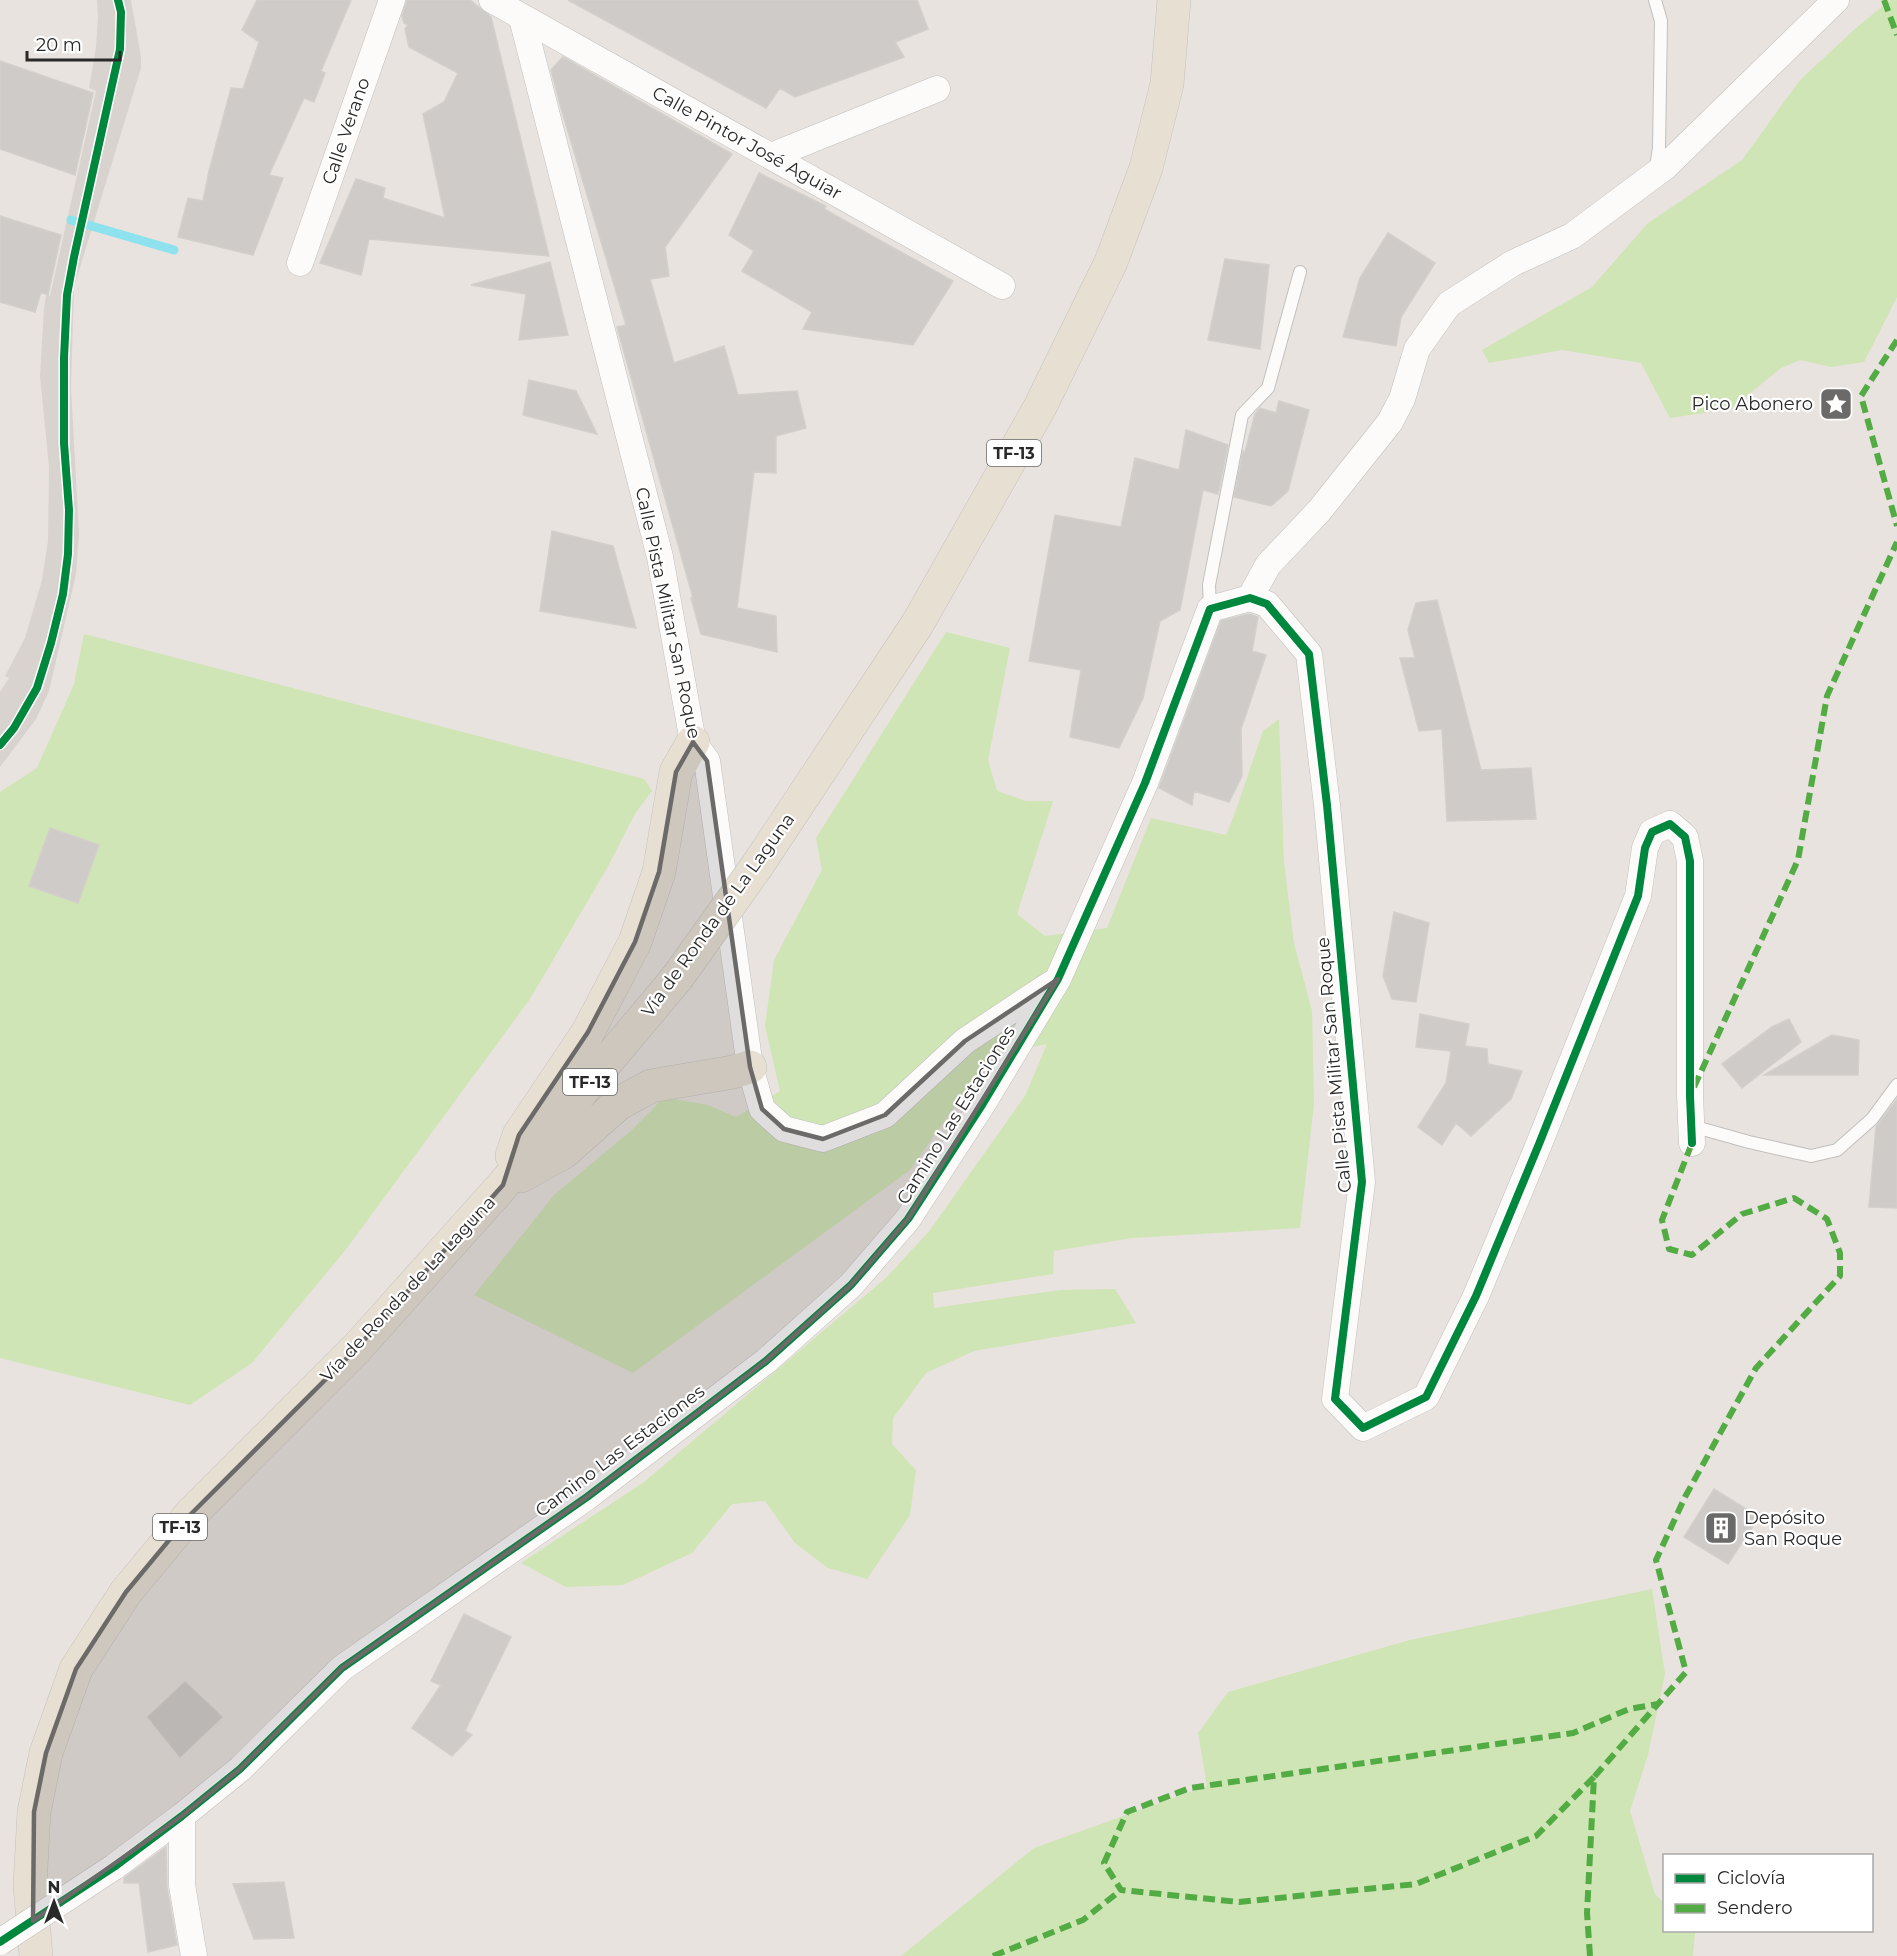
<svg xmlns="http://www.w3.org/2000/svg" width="1897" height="1956" viewBox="0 0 1897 1956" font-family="Montserrat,sans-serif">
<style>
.grass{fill:#cfe5b5}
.plaza{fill:#d8d3ce}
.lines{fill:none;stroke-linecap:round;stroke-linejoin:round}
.stream{stroke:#8ee2ee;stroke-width:9}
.building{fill:#cecbc8;stroke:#d3cfcb;stroke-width:1.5}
.lane-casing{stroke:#c1c0c0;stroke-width:14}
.street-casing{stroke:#c1c0c0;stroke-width:27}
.primary-casing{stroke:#c4c2c0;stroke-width:34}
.lane{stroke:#fcfbfa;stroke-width:12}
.street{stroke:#fcfbfa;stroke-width:26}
.primary{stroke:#e7dfd2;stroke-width:33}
.street-bridge-casing{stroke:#c1c0c0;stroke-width:27;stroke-linecap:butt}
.primary-bridge-casing{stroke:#c4c2c0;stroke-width:34;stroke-linecap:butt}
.street-bridge{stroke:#fcfbfa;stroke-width:26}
.primary-bridge{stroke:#e7dfd2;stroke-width:33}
.quiet{stroke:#53ab44;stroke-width:6;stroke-dasharray:12 6;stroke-linecap:butt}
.cycleway-casing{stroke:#fff;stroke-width:11}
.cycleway{stroke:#00873e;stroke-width:8}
.marked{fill:#6c6a68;fill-opacity:0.2;stroke:#6c6a68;stroke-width:4.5;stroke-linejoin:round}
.labels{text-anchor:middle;stroke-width:4.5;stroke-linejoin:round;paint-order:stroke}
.shield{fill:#fff;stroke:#696969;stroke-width:1.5}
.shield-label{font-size:16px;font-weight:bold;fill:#292929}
.street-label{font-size:18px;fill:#292929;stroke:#fff}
.poi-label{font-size:18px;fill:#292929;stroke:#fff;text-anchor:end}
</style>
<rect width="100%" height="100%" fill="#e8e3de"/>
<path class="grass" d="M1890,0H1897V297L1864,362L1831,367L1800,360L1781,368L1731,409L1670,418L1641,363L1562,350L1489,363L1482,350L1592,287L1648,223L1742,160L1800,80L1856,28Z
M946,632L1010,648L988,760L997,791L1026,801H1053L1017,914L1045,936L1107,928L1151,818L1226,835L1235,813L1263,731L1279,719L1284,862L1294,943L1312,1011L1314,1104L1300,1228L1132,1238L1054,1251L1053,1274L933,1293L934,1308L1060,1290L1115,1289L1136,1323L974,1351L926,1373L893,1418L892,1444L916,1470L910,1515L867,1579L828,1568L795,1543L765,1501L732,1504L692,1553L623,1585L566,1587L521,1563L644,1482L886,1278L930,1230L1025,1096L1047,1044L991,1055L910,1170L633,1373L474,1295L555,1194L634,1128L664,1097L708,1105L736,1117L780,1091L765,1026L774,960L822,870L816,838Z
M84,634L644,779L652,791L636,812L606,870L530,999L347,1248L252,1363L190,1405L0,1358V792L37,768L74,684Z
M1652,1589L1665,1674L1648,1755L1630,1811L1655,1894L1664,1903V1930L1693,1931L1695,1932L1693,1956H901L1034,1848L1207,1786L1198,1733L1228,1692L1410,1640Z"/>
<path class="plaza" d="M97,0H131L141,57V68L74,287L71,387L79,534L76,574L49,691L36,719L0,767V692L9,678L5,676L25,638L42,580L48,541L49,467L40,376L44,308L46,295L50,296L96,91L89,88L96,47L98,18Z"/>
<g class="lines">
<path class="stream" d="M71,220L174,250"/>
</g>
<path class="building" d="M257,0H351L321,71L325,73L314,102L304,98L269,175L283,178L253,255L178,237L188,198L203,201L209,171L231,88L243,89L259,42L242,30Z
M407,0H470L491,17L549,256L369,239L361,275L320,263L356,179L385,188L383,198L445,218L423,114L444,102L458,73L409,47L405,29L408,25L404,23L402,16Z
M568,0H917L928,29L895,42L904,57L795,97L780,88L766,108Z
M563,57L732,154L665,247L669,276L650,279L674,363L724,346L738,395L797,391L806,428L776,436V473L754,472L737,608L776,616L777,652L701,634L691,598H693L617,327L626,325L561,108L551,70Z
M0,61L93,93L75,175L0,149Z
M759,173L826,206L824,209L953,281L913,345L803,329L812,312L742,271L754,251L729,235Z
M0,216L61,235L48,295L41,292L35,312L0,302Z
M1388,233L1435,263L1401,317L1396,346L1343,337L1360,278Z
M1225,259L1269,265L1260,349L1208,340Z
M550,262L568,335L519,340L526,294L471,285Z
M529,380L576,391L597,434L523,415Z
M1279,401L1309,410L1288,491L1271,506L1234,497L1243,451L1245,452L1255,414L1260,408L1276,413Z
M1186,430L1228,445L1218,494L1203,490L1180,610L1160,621L1143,698L1119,748L1070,737L1081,670L1029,661L1055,515L1121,527L1135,458L1179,470Z
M552,531L613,546L636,628L540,611Z
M1437,600L1481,770L1531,768L1536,819L1447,821L1442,729L1419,731L1400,658H1415L1408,630L1416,603Z
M1249,614L1258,617L1252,651L1266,655L1241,729L1242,776L1229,802L1194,791L1192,805L1159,788L1221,621Z
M50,828L99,845L78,903L29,886Z
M1394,912L1429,923L1416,1002L1392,999L1383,976Z
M1420,1014L1469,1024L1465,1046L1487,1049L1488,1064L1522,1071L1511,1099L1471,1136L1456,1123L1442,1145L1418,1127L1446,1083L1451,1051L1416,1047Z
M1789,1019L1801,1042L1742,1088L1722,1064L1772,1027Z
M1832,1035L1859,1040L1858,1075H1764Z
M1897,1099V1208L1869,1207L1876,1127Z
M1714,1489L1759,1517L1728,1564L1684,1537Z
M464,1614L511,1637L465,1731L472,1735L452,1756L412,1728L441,1685L431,1681Z
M185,1682L222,1717L180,1757L148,1717Z
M166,1847L167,1887L177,1945L148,1952L139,1883H124V1878Z
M284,1882L294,1938L254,1939L233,1884Z"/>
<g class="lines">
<defs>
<path id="lane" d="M1655,0L1661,21L1659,148L1655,173
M1210,609L1209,585L1242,415L1268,388L1300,272
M1692,1126L1749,1142L1811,1156L1837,1150L1872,1119L1897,1085"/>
<path id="street" d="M492,0L1002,286
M522,18L660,557L693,742L707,761L750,1067L762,1109L784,1129L823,1139L885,1115L965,1041L1051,984
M771,156L937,89
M300,263L392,0
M1250,598L1268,565L1319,511L1390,422L1402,399L1417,349L1449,304L1513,263L1572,236L1666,166L1836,0
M182,1816V1885L194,1956
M114,1867L182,1816L240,1769L342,1668L587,1497L766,1361L851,1285L908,1219L982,1105L1058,979L1145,783L1210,609L1250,598L1267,604L1309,654L1327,805L1362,1182L1335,1399L1363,1428L1426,1397L1476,1296L1539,1144L1638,896L1645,848L1652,832L1670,824L1685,837L1690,861V1096L1692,1143"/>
<path id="primary" d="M757,866L918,623L1040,407L1111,262L1146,168L1167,84L1174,0
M512,1156L519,1135L588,1032L635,942L659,872L676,772L693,742
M521,1176L564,1152L618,1104L651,1086L733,1072L750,1067
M36,1956L30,1886L34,1812L46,1753L76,1669L126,1592L190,1515L357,1348L503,1185L677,978"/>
</defs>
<use href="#lane" class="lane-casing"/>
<use href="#street" class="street-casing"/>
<use href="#primary" class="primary-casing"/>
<use href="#lane" class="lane"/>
<use href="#street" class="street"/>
<use href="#primary" class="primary"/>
<defs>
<path id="street-bridge" d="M0,1942L114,1867"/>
<path id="primary-bridge" d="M677,978L757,866"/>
</defs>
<use href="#street-bridge" class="street-bridge-casing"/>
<use href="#primary-bridge" class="primary-bridge-casing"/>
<use href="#street-bridge" class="street-bridge"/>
<use href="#primary-bridge" class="primary-bridge"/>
<path class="quiet" d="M1884,0L1897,35
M1897,340L1861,396L1897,526
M1694,1087L1798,860L1827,696L1897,542
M1594,1777L1536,1836L1416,1884L1239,1902L1121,1890L1104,1863L1127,1812L1190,1788L1573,1733L1629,1709L1658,1704
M993,1956L1083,1920L1121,1890
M1590,1956L1587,1913L1594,1777L1686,1672L1656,1560L1685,1497L1756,1368L1840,1276V1253L1827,1219L1794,1198L1742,1214L1692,1255L1669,1249L1662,1220L1692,1143"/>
<defs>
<path id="cycleway" d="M0,745L14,728L37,688L51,643L63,594L68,554L69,510L64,443V358L67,295L74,257L120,49L121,12L118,0
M0,1942L114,1867L182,1816L240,1769L342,1668L587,1497L766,1361L851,1285L908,1219L982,1105L1058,979L1145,783L1210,609L1250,598L1267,604L1309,654L1327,805L1362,1182L1335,1399L1363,1428L1426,1397L1476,1296L1539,1144L1638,896L1645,848L1652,832L1670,824L1685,837L1690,861V1096L1692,1143"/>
</defs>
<use href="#cycleway" class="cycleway-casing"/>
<use href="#cycleway" class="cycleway"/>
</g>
<path class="marked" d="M693,742L707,761L750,1067L762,1109L784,1129L823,1139L885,1115L965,1041L1058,979L908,1219L851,1285L766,1361L587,1497L342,1668L240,1769L182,1816L33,1921L34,1812L46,1753L76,1669L126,1592L190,1515L357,1348L503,1185L519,1135L588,1032L635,942L659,872L676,772Z"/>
<defs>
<symbol id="sight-square" viewBox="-11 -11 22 22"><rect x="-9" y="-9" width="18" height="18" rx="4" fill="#6c6a68" stroke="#fff"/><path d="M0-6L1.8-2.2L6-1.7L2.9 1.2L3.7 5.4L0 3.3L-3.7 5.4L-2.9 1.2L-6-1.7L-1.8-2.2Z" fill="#fff"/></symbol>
<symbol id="building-square" viewBox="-11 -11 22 22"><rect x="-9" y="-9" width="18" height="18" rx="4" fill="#6c6a68" stroke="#fff"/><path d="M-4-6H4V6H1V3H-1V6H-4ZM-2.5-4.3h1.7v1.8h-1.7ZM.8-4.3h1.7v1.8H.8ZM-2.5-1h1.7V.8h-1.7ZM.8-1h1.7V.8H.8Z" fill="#fff"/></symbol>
</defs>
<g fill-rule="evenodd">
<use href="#sight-square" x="1817" y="385" width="38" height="38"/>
<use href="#building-square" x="1702" y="1509" width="38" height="38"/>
</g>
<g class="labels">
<g class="shield">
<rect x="987" y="440" width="54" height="26" rx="4.5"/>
<rect x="563" y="1069" width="54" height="26" rx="4.5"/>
<rect x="153" y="1514" width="54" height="26" rx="4.5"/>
</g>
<g class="shield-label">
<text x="1014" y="459">TF-13</text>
<text x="590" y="1088">TF-13</text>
<text x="180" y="1533">TF-13</text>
</g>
<g class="street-label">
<text transform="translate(346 131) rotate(-71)" y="6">Calle Verano</text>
<text transform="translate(747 143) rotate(29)" y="6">Calle Pintor José Aguiar</text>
<text transform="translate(668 613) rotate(78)" y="6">Calle Pista Militar San Roque</text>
<text transform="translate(718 915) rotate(-54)" y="6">Vía de Ronda de La Laguna</text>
<text transform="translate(1334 1065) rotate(-95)" y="6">Calle Pista Militar San Roque</text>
<text transform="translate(956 1115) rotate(-58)" y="6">Camino Las Estaciones</text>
<text transform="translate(408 1289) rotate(-47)" y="6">Vía de Ronda de La Laguna</text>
<text transform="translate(620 1451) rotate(-37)" y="6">Camino Las Estaciones</text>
</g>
<g class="poi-label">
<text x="1813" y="410">Pico Abonero</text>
<text x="1744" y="1524" text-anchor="start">Depósito<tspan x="1744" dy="21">San Roque</tspan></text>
</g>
</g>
<rect x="1663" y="1854" width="210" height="78" fill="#ffffff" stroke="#a9a9a9" stroke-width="1.5"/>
<rect x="1675" y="1874" width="30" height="9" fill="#00873e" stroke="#a9a9a9" stroke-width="1.5"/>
<text x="1717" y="1884" font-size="18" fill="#292929">Ciclovía</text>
<rect x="1675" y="1904" width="30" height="9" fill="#53ab44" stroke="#a9a9a9" stroke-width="1.5"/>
<text x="1717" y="1914" font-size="18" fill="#292929">Sendero</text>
<g transform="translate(54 1902)" stroke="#ffffff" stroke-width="4.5" paint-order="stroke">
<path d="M0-4.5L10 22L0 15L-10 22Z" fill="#292929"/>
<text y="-9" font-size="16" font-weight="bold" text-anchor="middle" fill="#292929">N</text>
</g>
<path d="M27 51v9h93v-9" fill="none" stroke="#292929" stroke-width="3"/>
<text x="36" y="51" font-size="18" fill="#292929" stroke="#ffffff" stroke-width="4.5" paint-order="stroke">20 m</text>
</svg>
